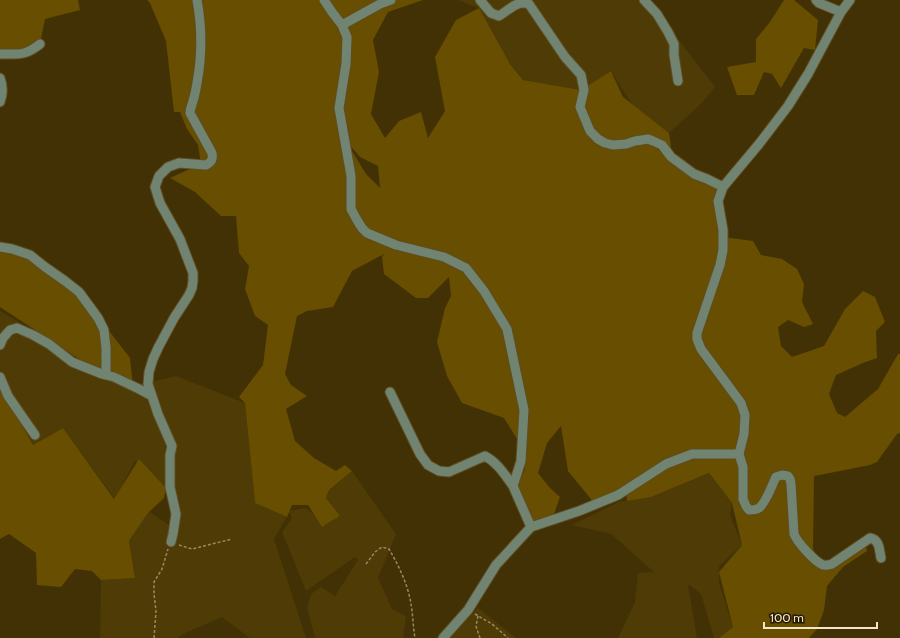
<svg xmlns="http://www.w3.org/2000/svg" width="900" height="638" viewBox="0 0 900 638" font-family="Cabin,sans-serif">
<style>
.built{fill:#4e3b05}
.green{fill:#674e00;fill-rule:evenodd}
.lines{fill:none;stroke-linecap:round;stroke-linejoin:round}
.minor-casing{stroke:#5e4e24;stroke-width:11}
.path{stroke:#988964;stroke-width:1.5;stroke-dasharray:3 2;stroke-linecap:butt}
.minor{stroke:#718472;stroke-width:9}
</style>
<rect width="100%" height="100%" fill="#423104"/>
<path class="built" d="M458,0H648L715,87L703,102L669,133L633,106L611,71L581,90L523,80L485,32L479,8Z
M0,311L96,367L140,385L176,376L245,403L255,503L287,517L274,539L306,638H250L222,617L183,634L178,638H100L101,580L135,578L129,541L148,511L169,525L171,494L155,477L135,461L115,499L63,428L33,445L0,387Z
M352,471L396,534L378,578L392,609L406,616L403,638H315L307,608L311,594L321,587L335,596L358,560L355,557L306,591L282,532L292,518L288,511L306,508L326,525L340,516L324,502L329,490Z
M709,473L732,503L730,515L742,545L719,566V583L733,627L719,638H714L701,594L688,584L697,638H618L635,602L638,573L654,572L611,534L572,525L618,502L651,497Z
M478,608L516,638H449Z"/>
<path class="green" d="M0,0H78L80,10L45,19L40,44L24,54H0Z
M147,0H423L388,12L373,40L379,72L371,114L385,138L399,121L421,112L428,138L445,111L435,57L456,20L479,8L510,64L523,80L581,90L611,71L623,97L669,133L672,153L720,185L723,237L753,241L761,255L782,259L797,269L804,284L802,302L813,324L804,327L788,320L778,327L781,346L792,357L824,346L845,309L863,291L875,297L885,322L876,331L877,358L863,363L836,375L829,394L837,413L845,417L878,389L898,354H900V433L897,434L877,462L870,465L840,471L814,476L813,549L821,564H832L865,541L867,551L843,567L827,586L824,610L817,629L809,638H719L733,627L719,572L742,545L732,503L709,473L651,497L627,501L626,486L595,504L568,471L561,426L547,443L538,473L550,488L560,497L552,520L531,527L515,491L525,469L521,461L517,439L504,418L462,403L447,376L437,342L445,308L451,296L449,277L428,298H416L384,274L382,257L384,254L352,271L333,307L307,311L297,316L285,374L291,385L307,396L286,409L295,441L314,458L336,471L345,465L352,471L329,490L326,498L340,516L322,527L308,505H292L287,517L255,503L245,403L239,397L263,365L268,325L255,316L245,289L249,266L239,253L236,216H221L195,192L170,178L201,164L198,145L187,129L180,112H174L166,41L150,3ZM346,141L360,157L378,166L380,188L366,174Z
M784,0H794L818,20L815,50L804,48L781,88L772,74L764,72L754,95H737L727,67L756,62V39L770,22Z
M0,247L30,255L79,292L130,358L133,386L102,374L0,307Z
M0,387L33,445L63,428L114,499L139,459L166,488L164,498L147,514L129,541L135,578L101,580L92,571L75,569L61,587L37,585L36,553L9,534L0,539Z"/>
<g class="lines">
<defs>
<path id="minor" d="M324,0L332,12L342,25
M391,0L380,4L342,25L347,37L346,64L339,108L351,176V209L357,220L362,228L367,233L396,245L444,257L466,268L484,291L507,329L524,410L521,461L513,486L531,527
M480,0L491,13L499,16C509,10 517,0 529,4L565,57L581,75L584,90L580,107L590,131L598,139L605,143L613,145L626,144L635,141L648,139L653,141L662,145L671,157L694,174L707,179L723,187
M644,0L657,14L668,32L674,44V55L678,81
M816,0L819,3L841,12
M850,0L841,12L808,74L788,106L759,144L723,187L718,201L723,230V250L720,265L697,333V339L701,349L741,403L745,415L744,434L739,454L743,467V499L746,506L749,510C753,510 756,510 759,508C766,503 772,485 776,477L782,475L788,476L790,479L791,484L794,534C797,542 815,562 823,565C827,566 829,565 832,564L870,538C880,540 879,549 881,558
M0,54C19,54 25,56 40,44
M0,78C3,86 3,94 0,102
M0,247L12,249L30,255L45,267L65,281L79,292L98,318L104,330L106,348V375
M0,345L3,338L10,330L17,328L33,335L49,344L72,362L102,374L114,377L139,389L152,396
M0,377L8,396L35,435
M390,392L420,454L428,465L439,471L449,472L485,456C498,463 505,475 513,486
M171,542L173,534L176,514L170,487V455L172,446L158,414L148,384L149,372L153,359L159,346L174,318L189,295L192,288L193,281V273L180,239L160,203L155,187L159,176L168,167L179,163L206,165C212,162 213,159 212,153L190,113C190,109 192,105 193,101C195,95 196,89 197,83C202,56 202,27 197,0
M443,638L468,610L496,565L531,527L579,511L618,495L666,464L692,454H739"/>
</defs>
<use href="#minor" class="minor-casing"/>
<path class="path" d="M179,545L192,549L232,539
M366,564L375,552L382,547L389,549C399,566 408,585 411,604C413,615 413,627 415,638
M475,614L492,624L508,638
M478,616L476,626L480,638
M154,638L156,611L154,594V582L162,569L168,549"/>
<use href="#minor" class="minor"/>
</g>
<path d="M764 622v6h113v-6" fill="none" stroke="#f3e6ca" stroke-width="2"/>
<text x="770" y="622" font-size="12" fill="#f3e6ca" stroke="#241a04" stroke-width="3" paint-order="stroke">100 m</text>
</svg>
